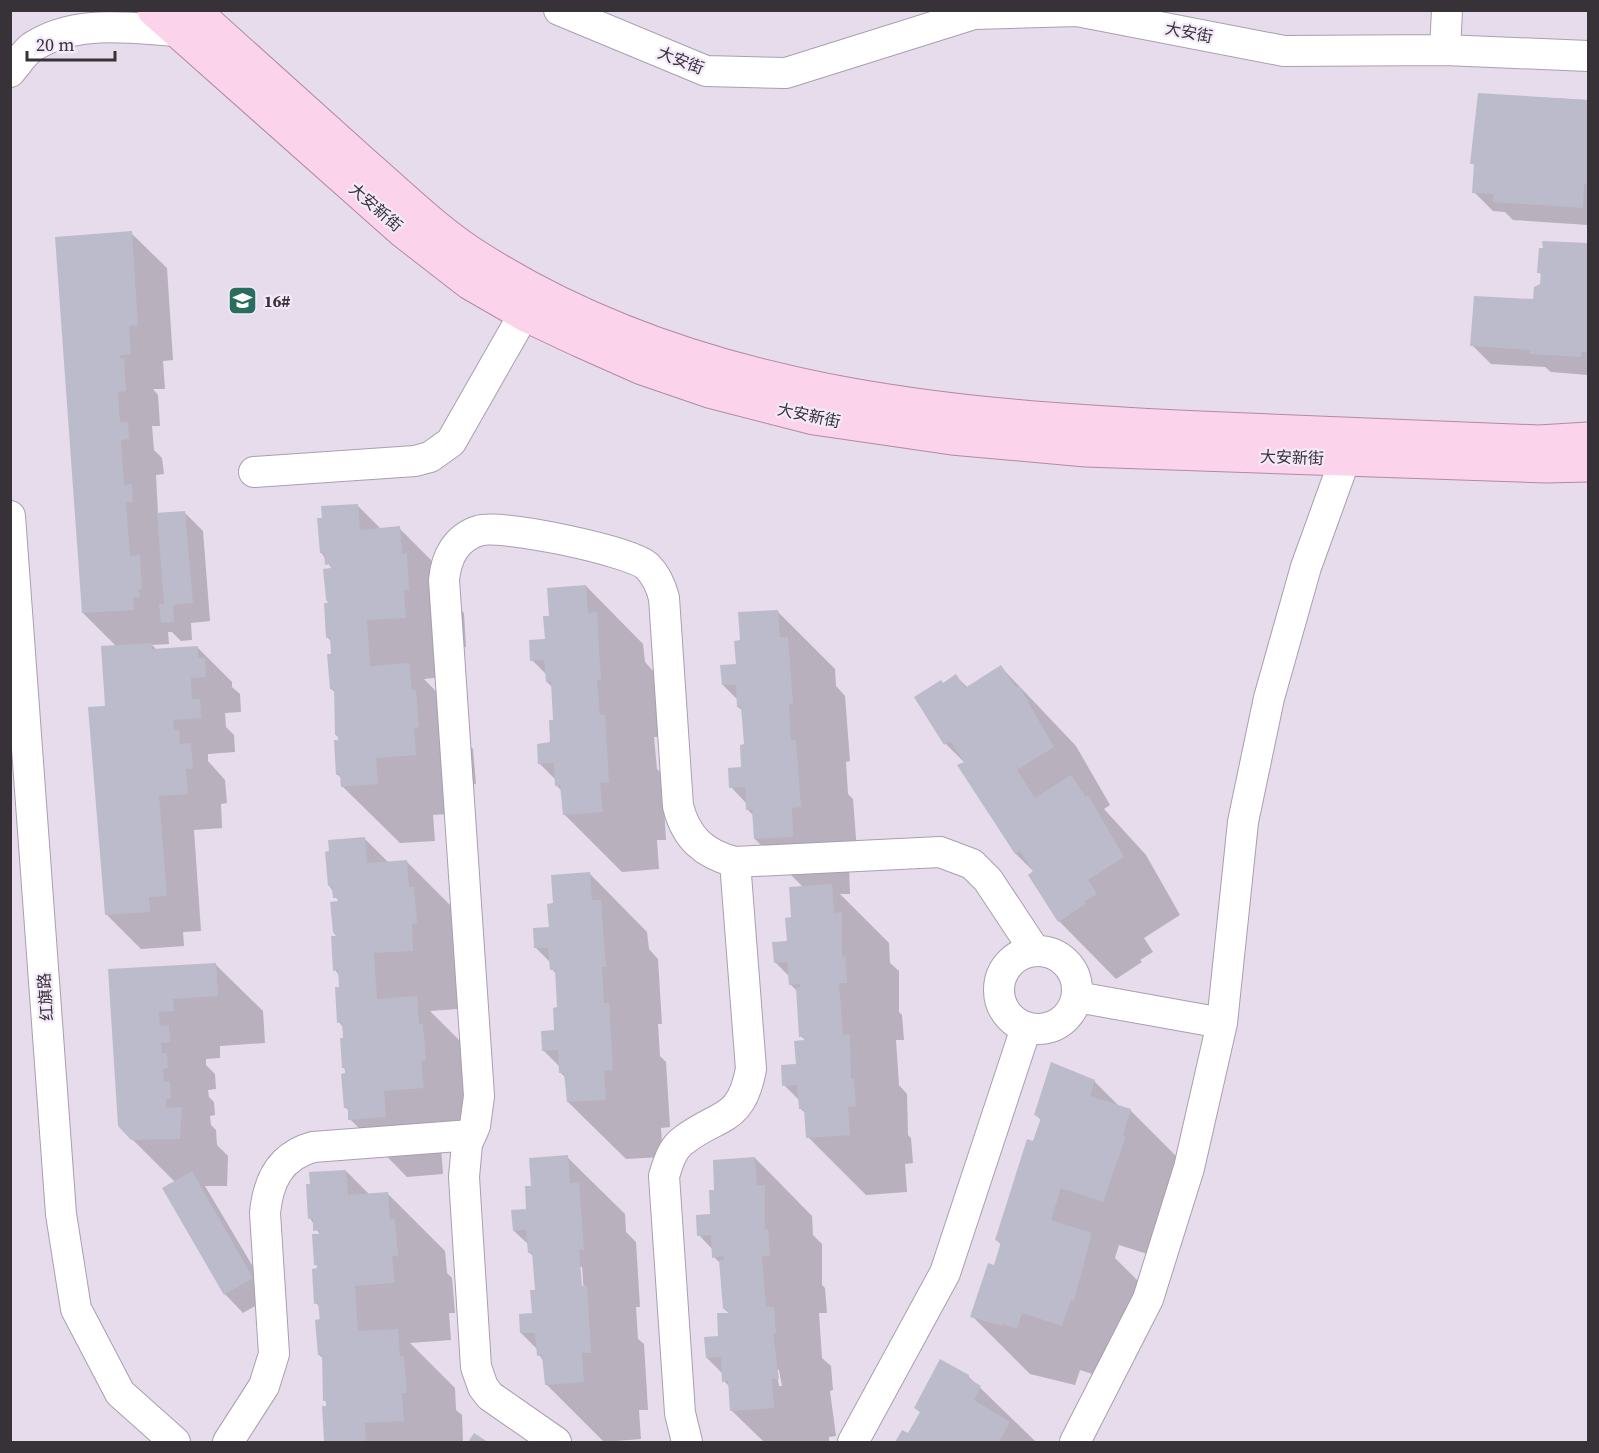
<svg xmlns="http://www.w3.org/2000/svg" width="1599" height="1453" viewBox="0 0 1599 1453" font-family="'Source Serif 4','Noto Sans SC',serif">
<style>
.shadow{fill:#0003;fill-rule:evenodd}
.building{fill:#bcbbcc}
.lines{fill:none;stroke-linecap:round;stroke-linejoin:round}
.minor-casing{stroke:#a99fae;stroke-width:32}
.major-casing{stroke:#b588a4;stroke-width:35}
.minor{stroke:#fff;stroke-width:30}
.major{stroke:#fbd3eb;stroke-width:33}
.labels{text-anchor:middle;stroke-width:4.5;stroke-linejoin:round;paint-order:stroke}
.street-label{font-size:16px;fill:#363238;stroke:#f4e9f9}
.poi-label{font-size:16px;font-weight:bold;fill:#363238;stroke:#f4e9f9;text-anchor:start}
</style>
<rect width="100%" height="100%" fill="#e6dceb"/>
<path class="shadow" d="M1479,94L1588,100V225L1513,220L1505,212L1493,211L1474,192L1476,167L1472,163Z
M131,233L167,268L173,360L163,361L165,389H153L158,395L160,426H152L154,450L162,458L164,474L156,475L158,513L184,512L203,531L210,621L191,623L192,640L181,641L172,632H168L169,644L152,645L157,650L197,647L232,682V687L240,694L241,712L225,713L226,727L234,735L235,752L208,754V761L225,780L227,803L221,804L222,828L194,830L201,931L183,932L184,946L141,949L106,914L107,708L117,647L83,613Z
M1544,242L1588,245V375L1551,372L1545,367L1491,364L1472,345L1534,300L1542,285V276L1539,272Z
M357,505L381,529L399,528L457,586L458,607L464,613L466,647H461L463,675L424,679L466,722L468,744L473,749L476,784L471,785L473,812L433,815L435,841L400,843L342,786V779L337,774L339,738L336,735V693L331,689L332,642L327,637L332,569L321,552Z
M586,586L643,644L645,662L654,672L658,737H654L657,769L662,774L666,840H657L659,869L622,872L564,814L562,791L556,785V780L539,763L552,744L554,721L552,687L547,682V675L532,660L546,641L550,617Z
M777,611L835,669L836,686L845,696L850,761L846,762L848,794L853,799L858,864L849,865L850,894H840L889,943L890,963L899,971V1012L902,1015L904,1040H896L899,1085L907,1094L908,1135L911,1138L913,1163L905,1164L907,1192L866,1195L808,1137L806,1114L800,1108V1101L784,1085L797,1065L807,1042L801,1036L798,992L790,984V977L775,962L789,942L793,919L804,888L755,839L754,816L748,810L747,804L731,787L743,769L746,746L743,711L738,707V700L723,685L738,665L742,642Z
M1001,667L1076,746L1110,805L1104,809L1146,855L1180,915L1144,938L1153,952L1140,960L1142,962L1116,979L1059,921L1034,872L1016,854L959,766L965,763L946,744L943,684L956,676L968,688Z
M365,839L389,863L407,862L464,919L470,1008L430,1011L474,1055L483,1117L441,1148L443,1174L407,1177L350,1119L349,1111L345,1107L347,1074L344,1068V1039L343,1027L339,1022V975L335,970L339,902L329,885Z
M590,874L647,932L649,949L658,959L662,1024H658L660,1056L666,1062L670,1127L661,1128L663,1157L626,1159L568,1102L566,1078L561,1073L560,1067L543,1050L555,1031L559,1008L556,974L552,969L551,963L536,948L551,928L554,905Z
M215,964L263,1011L265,1043L220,1046V1058L206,1059V1065L215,1074L216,1089L208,1090L209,1097L214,1102L215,1115L210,1116L211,1125L216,1130L217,1145L228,1156L227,1186H205L271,1297L243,1313L225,1294L175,1182L132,1139L109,971Z
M1094,1081L1120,1107L1130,1110L1188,1168L1160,1258L1119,1245L1115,1258L1149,1292L1120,1383L1080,1370L1075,1385L1030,1374L972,1316L994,1267L1002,1245L996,1240L1041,1120L1036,1115Z
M567,1157L625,1214L626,1232L636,1242L640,1307H636L638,1339L644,1344L648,1410H639L641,1439L604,1442L546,1384L544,1361L539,1355L538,1350L521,1333L533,1314L536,1292L534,1257L529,1252V1245L514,1231L528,1211L533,1187ZM579,1267H582L584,1293H581Z
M755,1158L812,1216L813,1235L822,1244V1285L825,1288L827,1313H819L822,1358L831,1366L833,1390L830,1391L836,1436L829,1437V1442H764L731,1410L730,1387L724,1381L723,1374L707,1358L730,1314L724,1309L721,1264L714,1257L713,1250L699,1235L712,1215L716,1191ZM776,1370H779L782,1386H779Z
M346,1171L370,1195L388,1194L445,1251L447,1273L452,1278L455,1313H449L451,1340L410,1343L455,1388L456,1410L462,1415L463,1442H328L326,1440L328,1404L325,1401L324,1359L319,1355L320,1307L316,1303L318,1267L315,1264L320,1235L310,1218Z
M968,1376L1036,1442H896L902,1432L908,1435L921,1413L916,1408Z"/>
<path class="building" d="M1478,93L1588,100V185L1584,184L1583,208L1493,202L1494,194L1472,193L1474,164H1470Z
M132,231L138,325L129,326L131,354L120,355V358H124L126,391L118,392L120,422H128L129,439L121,440L124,485L132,484L133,502H126L130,556L140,555L142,589H139L140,597L133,598L134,610L82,613L55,237Z
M1542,241L1588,243V352H1581V357L1530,354V350L1470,346L1474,296L1533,299L1534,287L1540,284L1541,273H1537L1539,248H1543Z
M358,504L360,530L400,526L402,554L407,553L409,590H404L406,618L367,620L370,666L409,663L412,690H416L419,727L414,728L416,755L376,758L378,784L341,787L340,774L336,775L334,740H338V735H335L334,689H330L327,654H331L330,637L326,638L324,603H328L326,599L323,569L331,568L330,564L325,565L324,553H320L317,518H322L321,506Z
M185,511L193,603L173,605L174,622L161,623L159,604H164L157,513Z
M586,585L588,613L597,612L601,680H597L600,715H605L609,782L600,783L603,812L563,815L560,785L555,786L554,763L538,764L537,744L550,742L549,720H553L551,682H546L544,660L530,661L529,640L545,639L543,616H549L547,588Z
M778,610L780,637H788L793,704H789L791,740H796L801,807L792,808L793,837L754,839L752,810H746L745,787L729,788L728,768L741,767L740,745L744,744L741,707H737L736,685H722L720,665L736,664L734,641L740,640L738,612Z
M152,643V649L198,646V658H205L206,677L191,678L192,699H200L201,718L173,720L174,730H179L180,744L191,743L193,769H186L188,794L159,796L167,896L149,897L150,912L105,915L88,707L105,706L101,646Z
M1001,665L1016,688L1019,686L1054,747L1017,770L1035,798L1071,775L1086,797L1088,795L1124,857L1088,880L1097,894L1084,902L1086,904L1058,922L1028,875L1033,871L1020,851L1015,854L957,765L964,762L950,741L944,745L914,697L941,680L943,683L956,674L965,688Z
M365,837L367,863L407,860L409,887H414L417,923L412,924L413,951L374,953L377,999L417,996L419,1024H423L426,1060L421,1061L424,1088L384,1091L386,1117L348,1120V1108H344L341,1074L345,1073V1068H342L340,1038H343L342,1022L337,1023L335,987H339L338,970L333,971L331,936H336L333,932L330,902L338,901V898H333L332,886H328L325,852L329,851L328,840Z
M590,872L592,900H601L606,967H602L604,1003H609L613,1070L604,1071L606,1100L567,1102L564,1073H559L558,1050L542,1051L541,1031L554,1030L553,1008L557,1007L555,970H550L548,948H534L533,928L549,927L547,904L553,903L551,875Z
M832,884L834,913L842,912V957L845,956L847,983H839L843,1035L850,1034L851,1079H854L856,1106L848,1107L850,1135L806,1138L804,1109H799L797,1085L782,1086L781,1065L796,1064L794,1041L804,1040V1036L799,1037L796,988L800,987V984L789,985L787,962L774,963L772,942L787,941L785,918L791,917L789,887Z
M216,963L218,996L173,999L174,1011L159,1012L160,1026L169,1025L170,1042L161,1043L162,1053H167L168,1068L163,1069L164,1082L170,1081L171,1098L166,1099V1108L182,1107L180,1139L131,1140L118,1126L108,969Z
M1051,1062L1095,1080L1090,1096L1131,1109L1123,1135L1126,1136L1103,1202L1061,1188L1051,1220L1092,1233L1074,1301L1071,1300L1062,1326L1022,1313L1017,1329L1003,1324L1002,1326L970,1317L988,1263L994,1265L1001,1242L995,1240L1027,1139L1033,1141L1041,1118L1034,1115Z
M568,1155L570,1183L579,1182L584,1250H579L582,1286L587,1285L591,1353H582L584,1382L545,1385L542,1355L537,1356L535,1333H520L519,1314L532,1313L530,1290H535L532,1252L528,1253L526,1230L513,1231L511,1210L526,1209L525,1186H531L529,1158Z
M755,1157L757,1185H765V1229H768L770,1256H762L766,1307H774L776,1333L773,1334L779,1379H772L774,1408L730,1411L728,1381L722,1382L721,1357L706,1358L704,1337L718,1336L717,1313H728L727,1309H723L719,1260H723L724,1256L712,1258L711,1235L697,1236L696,1215L710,1214L709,1190H714L713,1160Z
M346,1170L348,1195L388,1192L390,1220L395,1219L398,1256H392L395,1283L355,1286L358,1331L398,1329L400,1356H404L407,1393H402L404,1421L365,1423L366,1442L324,1441L322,1406H326V1401H323L322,1355H318L315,1320L320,1319L318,1303L314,1304L312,1269L317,1268V1265H314L312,1234H319V1230L313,1231V1218L308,1219L306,1184H310L309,1172Z
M192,1171L253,1278L224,1295L162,1188Z
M940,1359L969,1375L968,1378L981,1386L974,1400L1010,1422L999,1442H895L902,1430L908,1433L920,1412L914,1408Z
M474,1433L488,1442H468Z"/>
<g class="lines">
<defs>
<path id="minor" d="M559,10L706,71L786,73L974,14L1077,11L1284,51L1445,50L1588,56
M1445,50L1447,10
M10,72C17,64 24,53 32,47C75,19 128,28 177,31
M254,472L415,461L430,457L451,442L524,314
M10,516L61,1214L76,1309L120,1393L175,1442
M999 990a39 39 0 1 1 78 0a39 39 0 1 1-78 0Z
M1077,997L1222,1023
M228,1442L264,1386L274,1354L265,1213C268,1181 280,1156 313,1147L471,1135
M556,1442L490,1396L483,1387L476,1367L464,1177L467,1144L475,1126L479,1096L444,580C446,558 456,538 478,531C499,523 630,551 647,566C656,575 661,586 664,598L678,806C686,838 704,854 735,862L940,852L972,864L988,880L1035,951
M687,1442L680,1413L664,1176C668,1163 672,1148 684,1140C719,1113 741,1123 751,1069L735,862
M853,1442L945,1273L1026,1028
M1075,1442L1148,1299L1189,1168L1222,1023L1243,822L1269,698L1306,567L1345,459"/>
<path id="major" d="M154,10L403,231L470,283L524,314L579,340L642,368L709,391L814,418L952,438L1086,450L1546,466L1588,465
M193,10C250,61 307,112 363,163C400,195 436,231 477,257C693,395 951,417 1200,428C1313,433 1426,438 1539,442L1588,439"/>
</defs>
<use href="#minor" class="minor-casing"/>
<use href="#major" class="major-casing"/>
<use href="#minor" class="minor"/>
<use href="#major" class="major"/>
</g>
<defs>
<symbol id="school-square" viewBox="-11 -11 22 22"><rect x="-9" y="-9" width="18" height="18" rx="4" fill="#296d5e" stroke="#f4e9f9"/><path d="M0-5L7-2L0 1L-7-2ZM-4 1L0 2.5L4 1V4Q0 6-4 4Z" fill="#fff"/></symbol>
</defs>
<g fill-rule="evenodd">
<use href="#school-square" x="226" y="284" width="33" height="33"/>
</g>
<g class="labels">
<g class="street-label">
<text transform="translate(1189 32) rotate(11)" y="6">大安街</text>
<text transform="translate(681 60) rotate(21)" y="6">大安街</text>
<text transform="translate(376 207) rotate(41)" y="6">大安新街</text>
<text transform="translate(809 415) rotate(12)" y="6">大安新街</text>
<text transform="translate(1292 457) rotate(2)" y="6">大安新街</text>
<text transform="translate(45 997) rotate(-94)" y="6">红旗路</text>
</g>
<g class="poi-label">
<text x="264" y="307">16#</text>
</g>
</g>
<rect width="1599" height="1453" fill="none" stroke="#363238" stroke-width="24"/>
<path d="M27 51v9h88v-9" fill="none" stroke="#363238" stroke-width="3"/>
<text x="36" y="51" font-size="18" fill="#363238" stroke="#f4e9f9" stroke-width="4.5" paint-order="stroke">20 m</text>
</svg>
